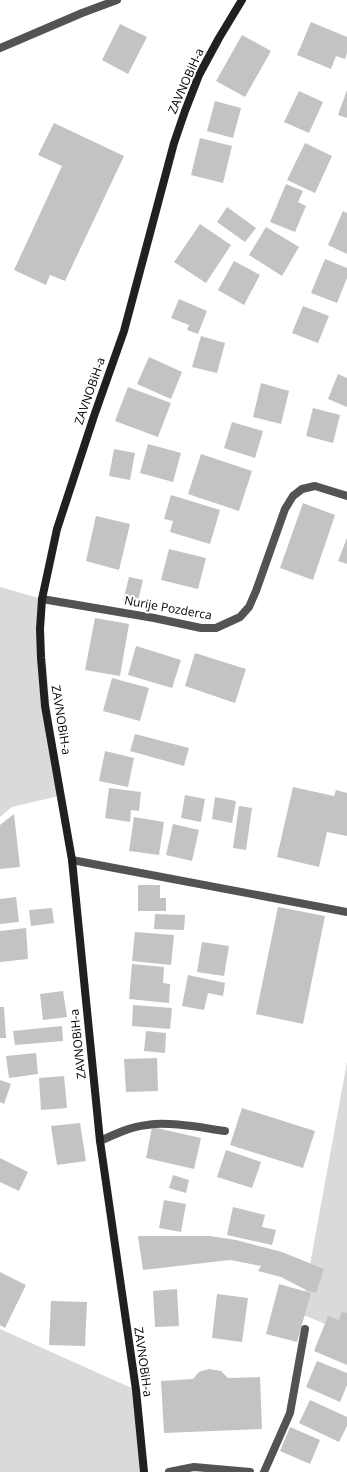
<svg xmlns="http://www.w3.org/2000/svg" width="347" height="1472" viewBox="0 0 347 1472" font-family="'Open Sans',sans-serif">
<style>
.green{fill:#dadada}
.building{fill:#c3c3c3}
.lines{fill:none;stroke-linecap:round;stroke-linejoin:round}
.lane{stroke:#535353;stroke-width:8}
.street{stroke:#535353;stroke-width:8}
.secondary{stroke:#202020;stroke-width:8}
.labels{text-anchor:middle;stroke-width:4;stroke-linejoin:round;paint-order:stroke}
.street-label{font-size:12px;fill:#000;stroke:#fff}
</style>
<rect width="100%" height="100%" fill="#fff"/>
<path class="green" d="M0,587L42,599L40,629L46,659L49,701L63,795L12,807L0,817Z
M347,1062V1333L301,1314Z
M0,1329L136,1390L144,1472H0Z"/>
<path class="building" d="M311,22L347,37V53L345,59L336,56L331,69L297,55Z
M120,24L147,37L128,74L102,60Z
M242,35L271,51L245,97L216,81Z
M347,90V118L338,115Z
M299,91L323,102L309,133L284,122Z
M215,101L241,108L233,138L207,131Z
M54,123L124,156L65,281L50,275L46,285L14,270L62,166L38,155Z
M200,138L232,146L223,183L191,175Z
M305,143L332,156L315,193L287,180Z
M286,184L303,191L298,202L306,206L295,232L270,222Z
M227,207L256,228L245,242L217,222Z
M343,211L347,213V254L328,245Z
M200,224L231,245L206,283L174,262Z
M266,227L299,247L282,276L249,255Z
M325,259L347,268V278L337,303L311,293Z
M234,261L260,275L244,305L218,290Z
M179,299L207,311L198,334L187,330L189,325L171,318Z
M303,306L329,316L318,343L292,333Z
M201,336L225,343L217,373L192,367Z
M149,357L182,372L171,399L137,384Z
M338,374L347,378V407L328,399Z
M261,383L289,391L281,424L253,417Z
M128,387L171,403L158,437L115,421Z
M313,408L340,415L333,443L306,436Z
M232,422L263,431L255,458L224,448Z
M148,444L181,453L173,482L140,473Z
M114,449L135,453L130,480L109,476Z
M201,454L252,471L239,511L188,494Z
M171,495L220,510L210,544L170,532L173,521L164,519Z
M303,503L335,515L313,580L280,568Z
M96,516L130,524L119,570L86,561Z
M347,538V564L338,561Z
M169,549L206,558L198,589L161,580Z
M129,577L143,580L137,605L123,601Z
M95,618L129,624L120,676L85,670Z
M136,646L181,660L172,688L128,675Z
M195,653L246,669L235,703L185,686Z
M112,678L149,688L140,721L103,711Z
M135,734L189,748L184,766L130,751Z
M105,751L134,758L128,787L99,781Z
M293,787L334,796L336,790L347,793V836L327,832L319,867L277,857Z
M109,788L141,792L139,811L131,810L130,822L105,818Z
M185,795L205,799L201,822L181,818Z
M215,797L236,801L232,823L212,819Z
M239,806L252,808L246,850L233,848Z
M14,814L20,867L0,869V825Z
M134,817L164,822L159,855L129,851Z
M173,824L199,830L192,861L166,855Z
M138,885H160V898H166V911H138Z
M16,897L19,922L0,924V899Z
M278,907L325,916L303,1024L256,1014Z
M52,908L54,923L31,926L29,910Z
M155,914L185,915L184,930L154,929Z
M26,928L28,959L0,962V931Z
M135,932L174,935L171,965L132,961Z
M202,942L229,946L224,976L197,972Z
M132,964L164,967L163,983L170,984L169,1003L129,999Z
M188,975L225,983L223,996L208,993L204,1010L182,1006Z
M63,991L67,1017L43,1020L40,994Z
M133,1005L172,1008L170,1029L132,1026Z
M0,1007H4L6,1038H0Z
M62,1026L63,1041L15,1045L13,1031Z
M146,1031L166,1033L165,1053L144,1051Z
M36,1053L38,1074L9,1078L6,1056Z
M157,1058L158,1091L126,1092L124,1059Z
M64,1076L67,1108L41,1110L39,1078Z
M0,1080L11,1084L4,1104L0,1102Z
M242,1108L315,1131L303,1168L230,1145Z
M80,1123L86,1161L57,1165L51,1126Z
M152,1127L201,1138L194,1169L146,1158Z
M226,1150L261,1162L252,1188L217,1177Z
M0,1158L28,1172L19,1191L0,1182Z
M173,1175L189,1180L186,1193L169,1188Z
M164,1200L186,1204L181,1232L159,1228Z
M233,1207L265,1215L262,1227L276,1230L272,1245L227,1235Z
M138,1236H210L236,1240L282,1252L324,1269L316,1293L308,1291L281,1277L258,1271L261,1266L230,1260L143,1270Z
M0,1272L26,1285L5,1328L0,1325Z
M279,1284L311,1293L297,1342L266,1334Z
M177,1289L179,1326L155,1327L153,1291Z
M217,1294L248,1298L242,1342L212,1338Z
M51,1301L87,1302L85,1346L49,1345Z
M342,1311L347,1313V1365L314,1351L328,1316L339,1320Z
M317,1361L347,1373V1385L340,1402L306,1387Z
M209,1369L221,1371L228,1378L260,1377L262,1429L164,1433L161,1381L193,1379L199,1372Z
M310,1400L347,1417V1426L339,1442L299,1423Z
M290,1427L320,1440L310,1464L280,1451Z"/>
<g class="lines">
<path class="lane" d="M100,1141C115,1134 130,1127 147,1125C169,1121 203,1128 225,1131"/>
<path class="street" d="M0,48L82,13L117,0
M42,599L154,618L201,628H216L240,617L249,607L256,591L285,509L293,496L302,489L315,486L347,496
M72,860L347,912
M169,1472L194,1467L250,1472
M264,1472L290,1413L305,1329"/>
<path class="secondary" d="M144,1472L136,1390L100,1141L72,860L45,706L41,658L40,629L42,599L57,529L94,416L124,331L174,143L185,111L199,75L219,38L242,0"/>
</g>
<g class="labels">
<g class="street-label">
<text transform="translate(186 81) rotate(-66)" y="4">ZAVNOBiH-a</text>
<text transform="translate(90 391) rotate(-71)" y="4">ZAVNOBiH-a</text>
<text transform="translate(168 608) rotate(10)" y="4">Nurije Pozderca</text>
<text transform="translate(61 720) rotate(81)" y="4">ZAVNOBiH-a</text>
<text transform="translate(78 1044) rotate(-96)" y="4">ZAVNOBiH-a</text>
<text transform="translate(143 1362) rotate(82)" y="4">ZAVNOBiH-a</text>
</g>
</g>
</svg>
